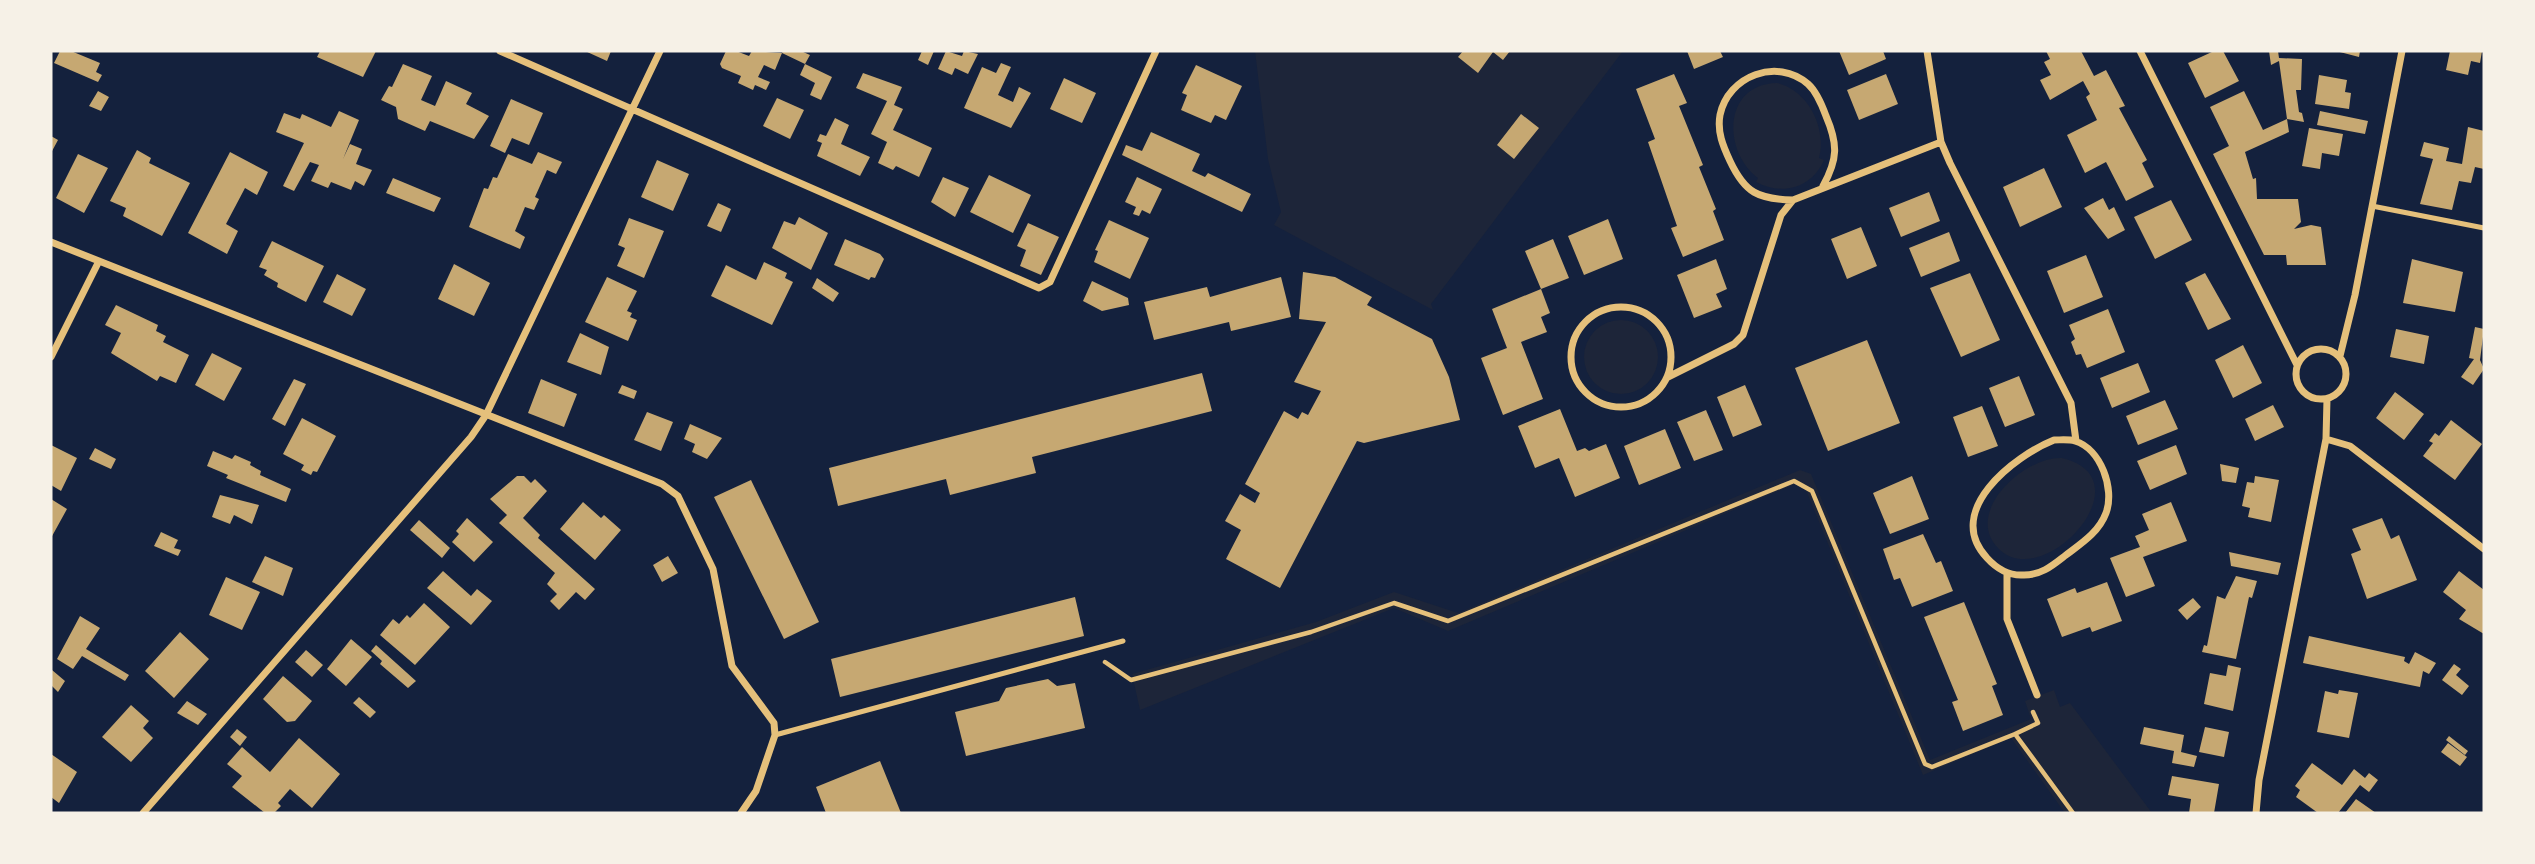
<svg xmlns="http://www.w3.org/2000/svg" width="2535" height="864" viewBox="0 0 2535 864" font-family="'Source Serif 4',serif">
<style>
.green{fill:#1d2539}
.building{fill:#c6a872}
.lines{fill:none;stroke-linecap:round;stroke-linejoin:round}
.path{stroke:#e5c07b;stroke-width:4.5}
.service{stroke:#e5c07b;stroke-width:5}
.minor{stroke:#e5c07b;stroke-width:7}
</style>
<rect width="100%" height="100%" fill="#14213d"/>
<path class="green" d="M1255,51H1463L1458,58L1478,72L1493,52L1503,60L1510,51H1623L1431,304L1433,310L1274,225L1281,212L1268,159Z
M1777,83C1808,90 1827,128 1819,158L1824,160C1812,188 1782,196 1756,182L1758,178C1722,151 1723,84 1777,83Z
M1584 357a37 37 0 1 1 74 0a37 37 0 1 1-74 0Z
M2062,458C2149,479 2042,595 1998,548C1963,512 2025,456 2062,458Z
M1800,470L1811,474L1930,760L2031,719L2025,701L2054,690L2060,707L2070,703L2152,813H2065L2011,738L1923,775L1806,490L1795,484L1448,631L1394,608L1140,710L1132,674L1316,622L1394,592L1458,613Z"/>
<path class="building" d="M60,51H71L100,63L96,72L102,75L98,82L54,63Z
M320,51H376L363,77L317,57Z
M585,51H611L607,61Z
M726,51H736L749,56L752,51L782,53L775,70L764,65L758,77L770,82L766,90L755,85L753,90L738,83L741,76L722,68L720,64Z
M783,51H801L810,55L805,64L782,53Z
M922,51H934L928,65L918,60Z
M946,51L962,56L964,51L978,54L968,74L955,68L952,75L938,69Z
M1463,51H1510L1503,60L1493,52L1478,73L1458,57Z
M1687,51H1720L1723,57L1694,69Z
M1839,51H1883L1886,59L1849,75Z
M2046,51H2081L2094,76L2106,70L2125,106L2119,108L2147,160L2142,163L2154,187L2126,201L2106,162L2085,173L2067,135L2097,120L2086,97L2090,94L2083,81L2050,100L2040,80L2051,75L2044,62L2050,59Z
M2214,51H2223L2239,81L2205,98L2188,63Z
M2269,51H2278L2279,58L2302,59L2301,90H2296L2299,112L2302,113L2304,122L2287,119L2279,61L2271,65Z
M2336,51H2360L2359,57Z
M2450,51H2482L2480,63L2471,61L2468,75L2446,70Z
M1001,63L1011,67L998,95L1013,102L1019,87L1031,93L1011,128L964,108L982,67L996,73Z
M403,64L432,76L421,100L435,106L446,81L472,93L466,104L489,116L474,139L430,121L425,131L398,119L396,107L381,100L389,86L392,87Z
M805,64L832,77L821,100L810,95L815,83L800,75Z
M1196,65L1242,86L1226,120L1215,115L1211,123L1181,110L1187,95L1182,93Z
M863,73L902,87L894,105L903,109L893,130L932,148L919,177L896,166L893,170L878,163L887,142L871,134L887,101L856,88Z
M1674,74L1687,103L1679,106L1703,165L1699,167L1716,209L1713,211L1724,240L1683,257L1671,228L1677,226L1648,142L1655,139L1636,89Z
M1886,74L1898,104L1859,120L1847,90Z
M2319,75L2347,80L2345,92L2351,93L2349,109L2315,104Z
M1064,78L1096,93L1082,123L1050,109Z
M98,91L109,97L101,111L89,106Z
M2244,91L2263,130L2287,119L2289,132L2245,152L2253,179L2256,178L2257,199H2298L2301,222L2294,229L2311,225L2321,227L2326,265H2287L2286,255H2264L2213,154L2229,146L2210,107Z
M777,98L804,110L790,139L763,126Z
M511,99L543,113L529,145L512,138L505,153L490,146Z
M339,111L359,120L343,159L350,144L362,149L356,164L372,170L364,186L355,181L351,190L331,182L328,188L311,181L319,165L310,162L294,191L283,186L304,143L276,132L284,113L300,119L302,114L331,127Z
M2320,111L2368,121L2365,134L2317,125Z
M1521,114L1539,128L1514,159L1497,145Z
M835,118L849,125L841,144L870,157L860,176L817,156L822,143L817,141L820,134L826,136Z
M2468,127L2484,131V169L2475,167L2471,183L2459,181L2452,210L2420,204L2433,159L2420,156L2424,142L2449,148L2446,161L2462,164Z
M2309,128L2343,134L2339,156L2322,153L2320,169L2302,166Z
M1151,132L1200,154L1192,171L1205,177L1208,173L1251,194L1242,212L1122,155L1126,145L1142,151Z
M51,136L58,140L51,153Z
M137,150L151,158L149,163L190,183L162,236L123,216L126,208L110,201Z
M230,152L268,172L257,195L245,188L226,224L238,231L227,254L188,233Z
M538,152L562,162L556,174L547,170L535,197L539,199L534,210L525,207L515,231L525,237L520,249L469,227L484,188L488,189L493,177L497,178L508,154L532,164Z
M78,154L108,168L84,213L56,198Z
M657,160L689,174L673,211L641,197Z
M2044,168L2062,207L2020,227L2003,187Z
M989,175L1031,195L1013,233L970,212Z
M943,177L969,188L955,217L931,202Z
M1137,177L1162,189L1150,214L1142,210L1139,216L1133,214L1136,207L1125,202Z
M393,178L441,198L434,212L386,193Z
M1929,192L1940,221L1901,237L1889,208Z
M2103,198L2109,210L2114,207L2125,230L2108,239L2084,208Z
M2171,200L2192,240L2155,259L2134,217Z
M718,203L731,209L721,232L707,226Z
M799,217L828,233L811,270L772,248L784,221L795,225Z
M629,218L664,231L644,278L617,266L625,248L618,245Z
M1608,219L1623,259L1584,275L1568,236Z
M1109,220L1149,238L1130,279L1094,262L1098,251L1095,250Z
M1028,223L1059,237L1041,275L1020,266L1026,250L1017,246Z
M1861,227L1877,266L1847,279L1831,239Z
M1949,232L1960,261L1921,277L1909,248Z
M845,239L880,254L884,259L875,278L871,277L869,280L834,265Z
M1553,239L1569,278L1541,289L1525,251Z
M272,241L324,266L306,302L277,287L278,283L264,275L267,270L259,267Z
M2086,255L2103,297L2064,313L2047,271Z
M1716,259L1727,289L1716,294L1722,307L1694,318L1677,275Z
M2412,259L2463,272L2455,312L2403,303Z
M764,262L787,273L785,278L793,282L772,325L711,296L726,265L756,280Z
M454,264L490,283L474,316L438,299Z
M1303,272L1335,277L1372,297L1367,305L1432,339L1449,377L1460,420L1364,443L1357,441L1280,588L1226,559L1241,530L1225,521L1240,494L1255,503L1260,493L1245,484L1284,411L1298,419L1302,412L1308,415L1321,391L1294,382L1326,322L1299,319Z
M1970,273L2000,340L1961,357L1930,288Z
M2205,273L2231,319L2208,330L2185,283Z
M337,274L366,289L352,316L323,302Z
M607,277L637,291L627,311L632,313L630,317L637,320L628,341L585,322Z
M1281,277L1291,317L1231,331L1229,322L1154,340L1144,302L1207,287L1210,297Z
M817,278L839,293L833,302L812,288Z
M1092,281L1128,298L1129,305L1102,311L1083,301Z
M1541,289L1550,313L1541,317L1547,332L1521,342L1543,399L1503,415L1481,358L1507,348L1492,309Z
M116,305L158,325L156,331L166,336L163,342L189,355L176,383L160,376L157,381L111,353L121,333L105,325Z
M2108,309L2125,352L2087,368L2081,354L2076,355L2071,342L2075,339L2069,325Z
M2475,327L2484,329L2480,360L2484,369L2473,385L2461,377L2474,359L2469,358Z
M2396,329L2429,336L2424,364L2390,357Z
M580,333L609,347L601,375L567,362Z
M1867,340L1900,423L1828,451L1795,368Z
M2243,345L2262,383L2233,398L2215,360Z
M212,353L242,368L224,401L195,385Z
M2138,363L2150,392L2112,408L2100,378Z
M1202,373L1212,411L1032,457L1036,473L950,495L946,479L838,506L829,468Z
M2019,376L2035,415L2005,427L1989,388Z
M294,379L306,384L285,426L272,419Z
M541,379L577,394L564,427L528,413Z
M622,385L637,391L634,399L618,393Z
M1745,385L1762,425L1733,437L1717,397Z
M2395,392L2424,414L2404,440L2376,418Z
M2165,400L2178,429L2138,445L2126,416Z
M2273,405L2284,427L2255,441L2245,419Z
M1982,406L1998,446L1968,457L1953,417Z
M1560,409L1577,451L1585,448L1589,451L1606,444L1620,478L1575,497L1559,458L1535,468L1518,426Z
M1706,410L1723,450L1694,461L1677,422Z
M647,412L673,422L661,451L634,440Z
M302,418L336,436L317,472L313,471L311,475L301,470L304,465L283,454Z
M2451,420L2482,444L2455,480L2423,456L2433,443L2429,441L2435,433L2439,436Z
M690,424L722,438L707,459L692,452L695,444L684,439Z
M1665,429L1681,468L1639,485L1624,446Z
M51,445L77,458L61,491L51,485Z
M2176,445L2187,474L2150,490L2137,461Z
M95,448L116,459L111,469L89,459Z
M213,451L232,459L235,455L251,462L250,465L261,471L260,475L291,489L286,502L226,478L228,475L207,466Z
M2220,464L2239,468L2236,483L2222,481Z
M517,476H524L531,483L535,479L547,491L523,518L540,535L538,538L595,589L585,600L576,592L559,610L550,601L557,594L547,584L555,573L499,523L507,515L490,499Z
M1912,476L1929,519L1890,534L1873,493Z
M2255,476L2279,480L2271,522L2248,517L2250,508L2242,506L2247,482L2254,483Z
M751,480L819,622L784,639L714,497Z
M220,495L259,505L252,524L234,515L230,524L212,517Z
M51,499L67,509L51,538Z
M583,502L601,518L604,515L621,530L595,560L560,529Z
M2171,502L2187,541L2143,557L2155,586L2126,597L2110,558L2140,547L2135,536L2149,530L2142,514Z
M467,518L493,542L474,562L452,542L459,534L456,531Z
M2382,518L2391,539L2399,535L2417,580L2367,599L2351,554L2361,550L2352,529Z
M419,520L450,548L442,558L410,530Z
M161,532L178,540L174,548L181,550L178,556L154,546Z
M1923,534L1936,563L1941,561L1953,591L1912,607L1900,578L1894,580L1883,549Z
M2229,552L2281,563L2278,575L2231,566Z
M265,556L293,568L283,596L252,582Z
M668,556L678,573L662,582L653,565Z
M443,571L471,596L477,589L492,601L471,625L427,588Z
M2459,571L2484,590V634L2459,619L2466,610L2443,592Z
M2236,576L2257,581L2252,598L2249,597L2236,659L2202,652L2204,645L2207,646L2217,596L2225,599Z
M226,577L260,592L242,630L209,615Z
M2107,582L2122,621L2092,632L2090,627L2062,637L2047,599L2075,588L2077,593Z
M1075,597L1084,636L840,697L831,659Z
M2193,598L2201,607L2187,620L2178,610Z
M1964,602L1997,684L1992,686L2003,715L1963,731L1952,702L1958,700L1924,617Z
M424,603L450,627L415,665L380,635L393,619L399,624L407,615L410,618Z
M80,616L100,628L86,649L129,675L125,681L82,656L73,669L57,659Z
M180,632L209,659L174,698L145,671Z
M2309,636L2405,657L2404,661L2409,664L2415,652L2436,663L2429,674L2423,671L2420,687L2303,663Z
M351,639L372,657L346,686L327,669Z
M376,645L416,681L408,688L380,664L382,661L371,651Z
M306,650L323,665L312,677L295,662Z
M2454,664L2461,669L2456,675L2469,686L2462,695L2442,680Z
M2228,665L2241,668L2233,711L2204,704L2210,673L2226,676Z
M52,670L65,681L58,692L51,685Z
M283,676L312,701L295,721L287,722L263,699Z
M1048,679L1057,686L1075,683L1085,728L966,756L955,712L999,701L1006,688Z
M2339,690L2358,693L2349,738L2317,732L2325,691L2338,694Z
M359,697L376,712L370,718L353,703Z
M187,701L207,714L198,725L177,713Z
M131,705L149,721L143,728L153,738L131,762L102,737Z
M2144,727L2184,735L2181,752L2197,756L2194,767L2172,763L2174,751L2140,744Z
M2205,727L2229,732L2224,757L2199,752Z
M237,729L247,737L240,746L230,737Z
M2449,736L2468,751L2465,755L2446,740Z
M299,738L340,774L312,808L290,789L278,803L281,806L274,813H265L232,787L242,776L227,764L242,747L270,772Z
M2448,743L2467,757L2460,766L2441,752Z
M51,754L77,772L59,803L51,797Z
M880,761L901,813H826L816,787Z
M2312,763L2342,785L2354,769L2365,778L2369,773L2378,780L2369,792L2360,785L2338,813H2318L2296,797L2300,790L2295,786Z
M2172,776L2219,784L2214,813H2189L2191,799L2168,795Z
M2356,799L2376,813H2345Z"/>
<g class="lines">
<path class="path" d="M1105,662L1131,680L1311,632L1394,603L1448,621L1794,481L1812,491L1925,764L1932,767L2015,734L2073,813
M2015,734L2038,723L2033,712"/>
<path class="service" d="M2372,206L2484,228
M775,735L1123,641"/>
<path class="minor" d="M500,51L1039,288L1050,282L1156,51
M1927,51L1941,142L1950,163L2071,403L2076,441
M2140,51L2297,365
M1793,200C1758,199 1745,193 1730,161C1723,146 1717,132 1720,115C1728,76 1777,57 1808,84C1817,92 1822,105 1826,116C1838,144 1838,159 1823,186
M51,242L662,484L678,496L713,569L732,666L774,723L775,735L756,791L741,813
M1571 357a50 50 0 1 1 100 0a50 50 0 1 1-100 0Z
M2296 374a25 25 0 1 1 50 0a25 25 0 1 1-50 0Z
M2340,356L2355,295L2402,51
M51,357L99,261
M1668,377L1734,344L1743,335L1781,215L1793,200L1941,142
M2326,439L2350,446L2484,549
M2054,440C2061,440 2069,439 2075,441C2101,449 2115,489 2106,513C2099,532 2082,543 2066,555C2053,565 2042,575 2024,575C2010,576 1997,569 1987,558C1943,511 2014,456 2054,440Z
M2007,573V619L2037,695
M143,813L471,437L486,415L660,51
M2256,813L2259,780L2326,439L2327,399"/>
</g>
<rect width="2535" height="864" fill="none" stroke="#f6f1e7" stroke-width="105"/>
</svg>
